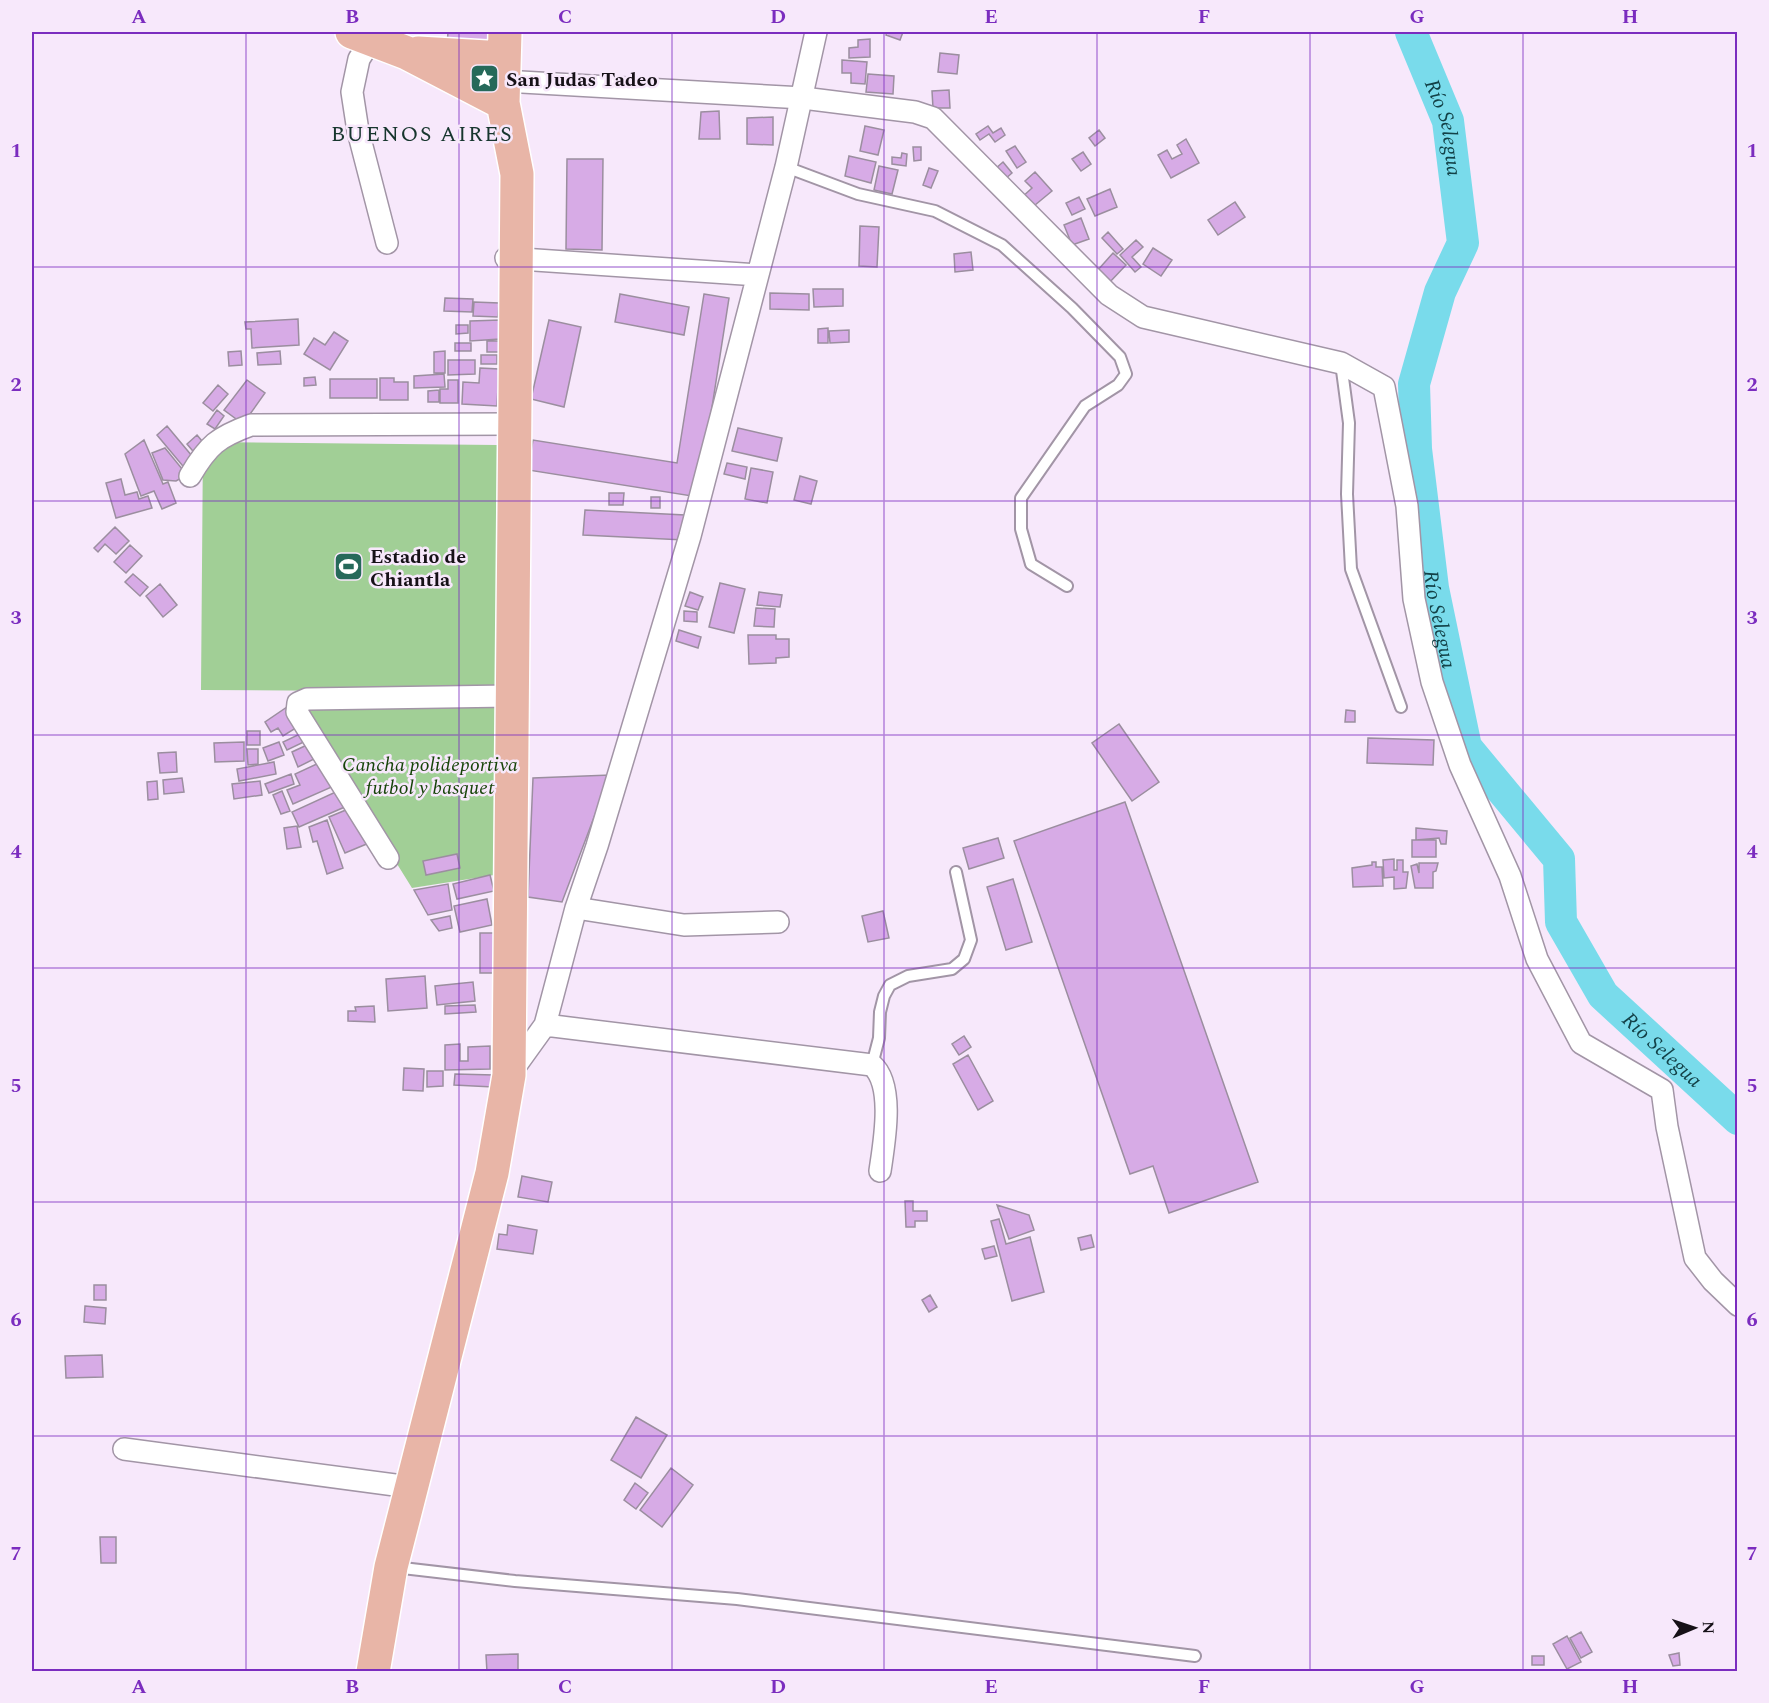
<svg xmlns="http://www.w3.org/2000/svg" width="1769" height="1703" viewBox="0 0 1769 1703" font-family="Spectral,serif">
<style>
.green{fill:#a1cf96}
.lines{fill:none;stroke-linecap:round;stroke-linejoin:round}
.river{stroke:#79dbeb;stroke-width:32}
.building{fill:#d7abe6;stroke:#9b8e9f;stroke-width:1.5}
.service-casing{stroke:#a295a6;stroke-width:14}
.minor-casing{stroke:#a295a6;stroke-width:24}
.primary-casing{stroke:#fff;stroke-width:36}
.service{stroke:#fff;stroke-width:10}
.minor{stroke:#fff;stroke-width:21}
.primary{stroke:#e8b5a7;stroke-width:33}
.grid{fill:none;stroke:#7b2cbf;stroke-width:1.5;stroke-opacity:0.55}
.labels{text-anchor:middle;stroke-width:5;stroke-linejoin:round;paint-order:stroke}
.poi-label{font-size:20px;font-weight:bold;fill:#161117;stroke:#f7e8fb;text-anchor:start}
.park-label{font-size:20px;font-style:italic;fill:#164408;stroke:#f7e8fb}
.water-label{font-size:21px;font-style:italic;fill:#134147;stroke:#f7e8fb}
.quarter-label{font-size:22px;letter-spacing:1.5px;fill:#17362e;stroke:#f7e8fb}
.neatline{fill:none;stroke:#7b2cbf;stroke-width:2}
.grid-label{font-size:20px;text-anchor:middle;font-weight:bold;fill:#7b2cbf}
</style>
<rect width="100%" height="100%" fill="#f7e8fb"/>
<path class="green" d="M203,442L497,445L496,692L201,690Z
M506,700L507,873L412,888L305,716L308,702Z"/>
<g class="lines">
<path class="river" id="s1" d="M1411,32L1448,121L1463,243L1440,292L1414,384L1416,449L1433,588L1466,747L1559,859L1561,922L1603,995L1738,1119"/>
</g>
<path class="building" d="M448,32H499V46H447Z
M887,32H903L900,40L886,35Z
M870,39V57L849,58V48L858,47V40Z
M940,53L959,55L957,74L938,72Z
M842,60L867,62L865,84L851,83V73H842Z
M868,74L894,76L893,94L866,92Z
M949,90L950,108H933L932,91Z
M719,111L720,139H699L701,112Z
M773,117V145L747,144V118Z
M865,126L884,130L878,155L860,151Z
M988,126L993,133L1001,128L1005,135L995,142L989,134L980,140L976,134Z
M1099,130L1105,138L1095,146L1089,138Z
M1186,139L1199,163L1171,178L1158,155L1167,150L1172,159L1182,154L1177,145Z
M1015,146L1026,162L1017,168L1006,151Z
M913,147H921V160L914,161Z
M1083,152L1091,164L1081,171L1072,159Z
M902,153L907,154L906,166L892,164V157L901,158Z
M849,156L876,162L871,183L845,176Z
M567,159H603L602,250L566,249Z
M1003,162L1012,173L1004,180L995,169Z
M879,166L898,170L892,194L874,190Z
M929,168L938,171L931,188L923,185Z
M1035,172L1052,191L1029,210L1020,199L1032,188L1025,181Z
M1110,189L1117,207L1095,216L1087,199Z
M1079,197L1085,209L1072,215L1066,203Z
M1235,202L1245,217L1218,235L1208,220Z
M1081,218L1089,239L1072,245L1064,225Z
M860,226L879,227L877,267L859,266Z
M1108,232L1123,249L1117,254L1102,238Z
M1136,240L1143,247L1132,257L1141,267L1135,272L1120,255Z
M1153,248L1172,260L1161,276L1143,264Z
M971,252L973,270L955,272L954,254Z
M1113,253L1126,265L1109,283L1097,271Z
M813,289H843V306L814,307Z
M770,293L809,294V310L770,309Z
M620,294L689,307L684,335L615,322Z
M704,294L729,298L698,497L528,470L533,440L677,463Z
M445,298L473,299L472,312L444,311Z
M474,302L499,303L498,317L473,316Z
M298,319L299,345L252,348L251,329H246L245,322Z
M500,320V339L470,341V321Z
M549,320L581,327L564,407L531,399Z
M456,325H468V333L456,334Z
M828,328V343H818V329Z
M849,330V342L830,343L829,331Z
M334,332L348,341L330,370L304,354L314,338L325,345Z
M487,341H500L501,352H487Z
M455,343H471V351H455Z
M241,351L242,365L229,366L228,352Z
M280,351L281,364L258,365L257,353Z
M445,351V373H434V352Z
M481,355H497V364H481Z
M448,360H475V374L448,375Z
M480,368L499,369L497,406L462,404L463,382L479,383Z
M444,374L445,387L414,388V376Z
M315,377L316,385L304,386V378Z
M380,378H394V382H408V400H380Z
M330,379H377V398H330Z
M247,380L265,393L243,424L224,410Z
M448,380H458V403H440V389H448Z
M218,385L228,394L213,411L203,403Z
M439,390V402H428V391Z
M217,410L224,416L215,429L207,424Z
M167,426L197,462L187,471L157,435Z
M738,428L782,438L777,461L732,451Z
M197,435L207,447L197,456L187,444Z
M144,440L163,484L168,482L176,503L162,509L154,491L141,496L125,454Z
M165,448L187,475L176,481L163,480L152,453Z
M727,463L747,467L745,479L724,474Z
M751,468L773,472L767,503L745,499Z
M800,476L817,481L811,504L794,500Z
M121,479L125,495L137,492L139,499L148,496L152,508L116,518L106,483Z
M609,493H624L623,505H609Z
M651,497H660V508H651Z
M585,510L685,515L684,540L583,535Z
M115,527L129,541L116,554L105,544L98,552L94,548Z
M130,545L142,556L126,573L114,562Z
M133,574L148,587L140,596L125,582Z
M720,583L745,589L734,633L709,627Z
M160,584L177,605L163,617L146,596Z
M690,592L703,597L698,610L685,606Z
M759,592L782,595L780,607L757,605Z
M756,608L775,609L774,627L754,626Z
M684,611L697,612V622L684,621Z
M679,630L701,637L698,648L676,641Z
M748,635H776V639H789V657L776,658V663L749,664Z
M287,707L299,726L283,736L278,728L271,732L265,722Z
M1346,710L1355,711V722H1345Z
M1119,724L1159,782L1132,801L1092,743Z
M247,731H260V745H247Z
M304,732L308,740L287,750L283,742Z
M1368,738L1434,740L1433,765L1367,763Z
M244,742V761L215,762L214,743Z
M279,742L284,755L268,761L263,748Z
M309,744L316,758L298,767L292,752Z
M247,749H258V764L248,765Z
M176,752L177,772L160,773L158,753Z
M274,762L276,774L239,781L237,769Z
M321,762L334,786L293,804L287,790L300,785L295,774Z
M291,774L294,784L269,793L265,784Z
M610,775L562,902L528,897L533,778Z
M182,778L184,792L164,794L163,780Z
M157,781L158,799L148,800L147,782Z
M260,781L262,795L234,799L232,784Z
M340,790L347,806L299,827L292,812Z
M282,791L290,811L281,814L273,795Z
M1125,802L1258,1182L1169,1213L1153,1166L1130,1174L1014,841Z
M353,807L369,843L345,853L329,817Z
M327,820L343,868L327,874L317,841L313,842L309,827Z
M297,826L301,847L287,849L284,828Z
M1416,828L1447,831L1446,844H1441L1439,838L1416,840Z
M998,838L1004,858L969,869L963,848Z
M1412,840H1436V857H1412Z
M457,854L460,868L426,875L423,861Z
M1394,859V870H1397V860H1403V872H1408L1406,888L1394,889V877L1384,878L1383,860Z
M1372,862H1376V867H1382L1383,886L1353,887L1352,868L1372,865Z
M1419,863H1438L1436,871L1433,872V888H1415L1411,866L1417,864L1419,873Z
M490,875L494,891L457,899L453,884Z
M1013,879L1032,942L1006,950L987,887Z
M448,884L452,910L428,915L414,890Z
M487,899L492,925L460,932L454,906Z
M883,911L889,938L868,942L862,916Z
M450,916L452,928L439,931L431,920Z
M480,933H499L500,973H480Z
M425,976L427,1008L388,1011L386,979Z
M473,982L475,1001L437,1005L435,986Z
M475,1005L476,1012L445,1014V1006Z
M374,1006L375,1022L348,1021V1011H356L355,1007Z
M964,1036L971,1047L959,1055L952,1044Z
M460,1044V1061H468V1047L490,1046V1069L445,1070V1045Z
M968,1055L993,1101L978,1110L953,1064Z
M404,1068L424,1069L423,1091L403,1090Z
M427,1071H443V1086L427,1087Z
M455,1074L494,1075L493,1087L454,1085Z
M522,1176L552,1182L548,1202L518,1197Z
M905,1201H913V1211H927V1221H915V1227H906Z
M997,1205L1029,1215L1034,1230L1009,1239Z
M999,1219L1006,1244L1030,1237L1044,1292L1012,1301L991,1221Z
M508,1225L537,1230L533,1254L497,1249L499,1234L507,1235Z
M1091,1235L1094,1247L1081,1250L1078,1238Z
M994,1246L997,1256L985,1259L982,1249Z
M94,1285H106V1300H94Z
M930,1295L937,1307L929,1312L922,1300Z
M85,1306L106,1308L105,1324L84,1322Z
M102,1355L103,1377L66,1378L65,1356Z
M636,1417L667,1435L641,1478L611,1460Z
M671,1468L693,1485L662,1527L640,1510Z
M635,1483L648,1493L636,1509L624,1500Z
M100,1537H116V1563H101Z
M1581,1632L1592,1652L1581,1658L1570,1638Z
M1567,1636L1581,1662L1567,1669L1553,1644Z
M1679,1653L1680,1665L1673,1666L1669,1655Z
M518,1654V1672H487L486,1655Z
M1532,1656H1544V1665H1532Z"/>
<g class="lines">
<defs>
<path id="service" d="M786,167L858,194L935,211L1002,245L1072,308L1120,357L1126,374L1118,385L1085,406L1021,498V529L1031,564L1067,586
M1341,363L1349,423L1347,494L1351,569L1401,707
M872,1065L879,1038L880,1012L884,996L890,985L908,976L952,969L964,959L971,940L956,872
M394,1567L515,1581L737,1599L1195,1656"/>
<path id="minor" d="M371,40L359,59L352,92L358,131L387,243
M504,81L803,98L915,112L933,118L1109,295L1143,317L1341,363L1384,387L1407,506L1414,599L1432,682L1460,765L1510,876L1537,959L1581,1043L1662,1090L1667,1127L1695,1258L1713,1281L1738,1305
M506,258L758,275
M190,476C208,445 218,437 251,425L512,424
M388,858L297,712L298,703L307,699L512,696
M576,908L684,925L778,922
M545,1025L872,1065C895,1085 884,1143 880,1171
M509,1075L545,1025L576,908L597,846L690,536L786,167L816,32
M124,1449L410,1487"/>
<path id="primary" d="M352,32L407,53L503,103
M418,53L504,58
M373,1672L391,1567L492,1173L509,1075L517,174L503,103L505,32"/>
</defs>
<use href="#service" class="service-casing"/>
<use href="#minor" class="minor-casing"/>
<use href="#primary" class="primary-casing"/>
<use href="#service" class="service"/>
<use href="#minor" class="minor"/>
<use href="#primary" class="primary"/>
</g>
<path class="grid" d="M246,32V1672M459,32V1672M672,32V1672M884,32V1672M1097,32V1672M1310,32V1672M1523,32V1672M32,267H1738M32,501H1738M32,735H1738M32,968H1738M32,1202H1738M32,1436H1738"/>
<defs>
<symbol id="sight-square" viewBox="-11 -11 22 22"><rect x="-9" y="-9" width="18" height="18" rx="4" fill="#26695a" stroke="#f7e8fb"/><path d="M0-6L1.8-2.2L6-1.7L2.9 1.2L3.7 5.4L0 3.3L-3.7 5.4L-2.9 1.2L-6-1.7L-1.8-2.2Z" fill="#fff"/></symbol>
<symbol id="stadium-square" viewBox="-11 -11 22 22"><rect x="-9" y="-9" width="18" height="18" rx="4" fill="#26695a" stroke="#f7e8fb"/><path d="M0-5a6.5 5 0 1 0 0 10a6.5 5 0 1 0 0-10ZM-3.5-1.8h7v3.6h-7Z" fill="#fff"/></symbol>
</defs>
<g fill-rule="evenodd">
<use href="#sight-square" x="468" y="62" width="33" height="33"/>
<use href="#stadium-square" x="332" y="550" width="33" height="33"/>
</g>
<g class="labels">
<g class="poi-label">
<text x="506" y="86">San Judas Tadeo</text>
<text x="370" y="563">Estadio de<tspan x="370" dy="23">Chiantla</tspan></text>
</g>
<g class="park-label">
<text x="430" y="771">Cancha polideportiva<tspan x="430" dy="23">futbol y basquet</tspan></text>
</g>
<g class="water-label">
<text dy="7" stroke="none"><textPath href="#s1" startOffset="102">Río Selegua</textPath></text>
<text dy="7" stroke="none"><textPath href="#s1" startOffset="606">Río Selegua</textPath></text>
<text dy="7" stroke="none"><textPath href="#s1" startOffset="1110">Río Selegua</textPath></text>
</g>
<g class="quarter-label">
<text x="422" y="141">BUENOS AIRES</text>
</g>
</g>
<rect width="1769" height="1703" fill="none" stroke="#f7e8fb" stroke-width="66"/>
<g transform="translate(1694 1628) rotate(88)" stroke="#f7e8fb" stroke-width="4.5" paint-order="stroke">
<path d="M0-4.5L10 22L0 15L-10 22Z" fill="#161117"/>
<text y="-9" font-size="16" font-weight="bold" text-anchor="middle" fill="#161117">N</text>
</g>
<rect x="33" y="33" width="1703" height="1637" class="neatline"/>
<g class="grid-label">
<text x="139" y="23">A</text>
<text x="352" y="23">B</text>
<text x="565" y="23">C</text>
<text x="778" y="23">D</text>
<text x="991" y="23">E</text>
<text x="1204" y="23">F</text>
<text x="1417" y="23">G</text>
<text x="1630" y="23">H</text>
<text x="16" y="157">1</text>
<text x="1752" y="157">1</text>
<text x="16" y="391">2</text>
<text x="1752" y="391">2</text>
<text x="16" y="624">3</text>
<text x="1752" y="624">3</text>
<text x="16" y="858">4</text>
<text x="1752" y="858">4</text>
<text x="16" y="1092">5</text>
<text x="1752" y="1092">5</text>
<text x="16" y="1326">6</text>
<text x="1752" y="1326">6</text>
<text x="16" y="1560">7</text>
<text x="1752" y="1560">7</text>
<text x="139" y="1693">A</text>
<text x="352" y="1693">B</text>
<text x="565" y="1693">C</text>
<text x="778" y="1693">D</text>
<text x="991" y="1693">E</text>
<text x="1204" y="1693">F</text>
<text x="1417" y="1693">G</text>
<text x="1630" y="1693">H</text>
</g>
</svg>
